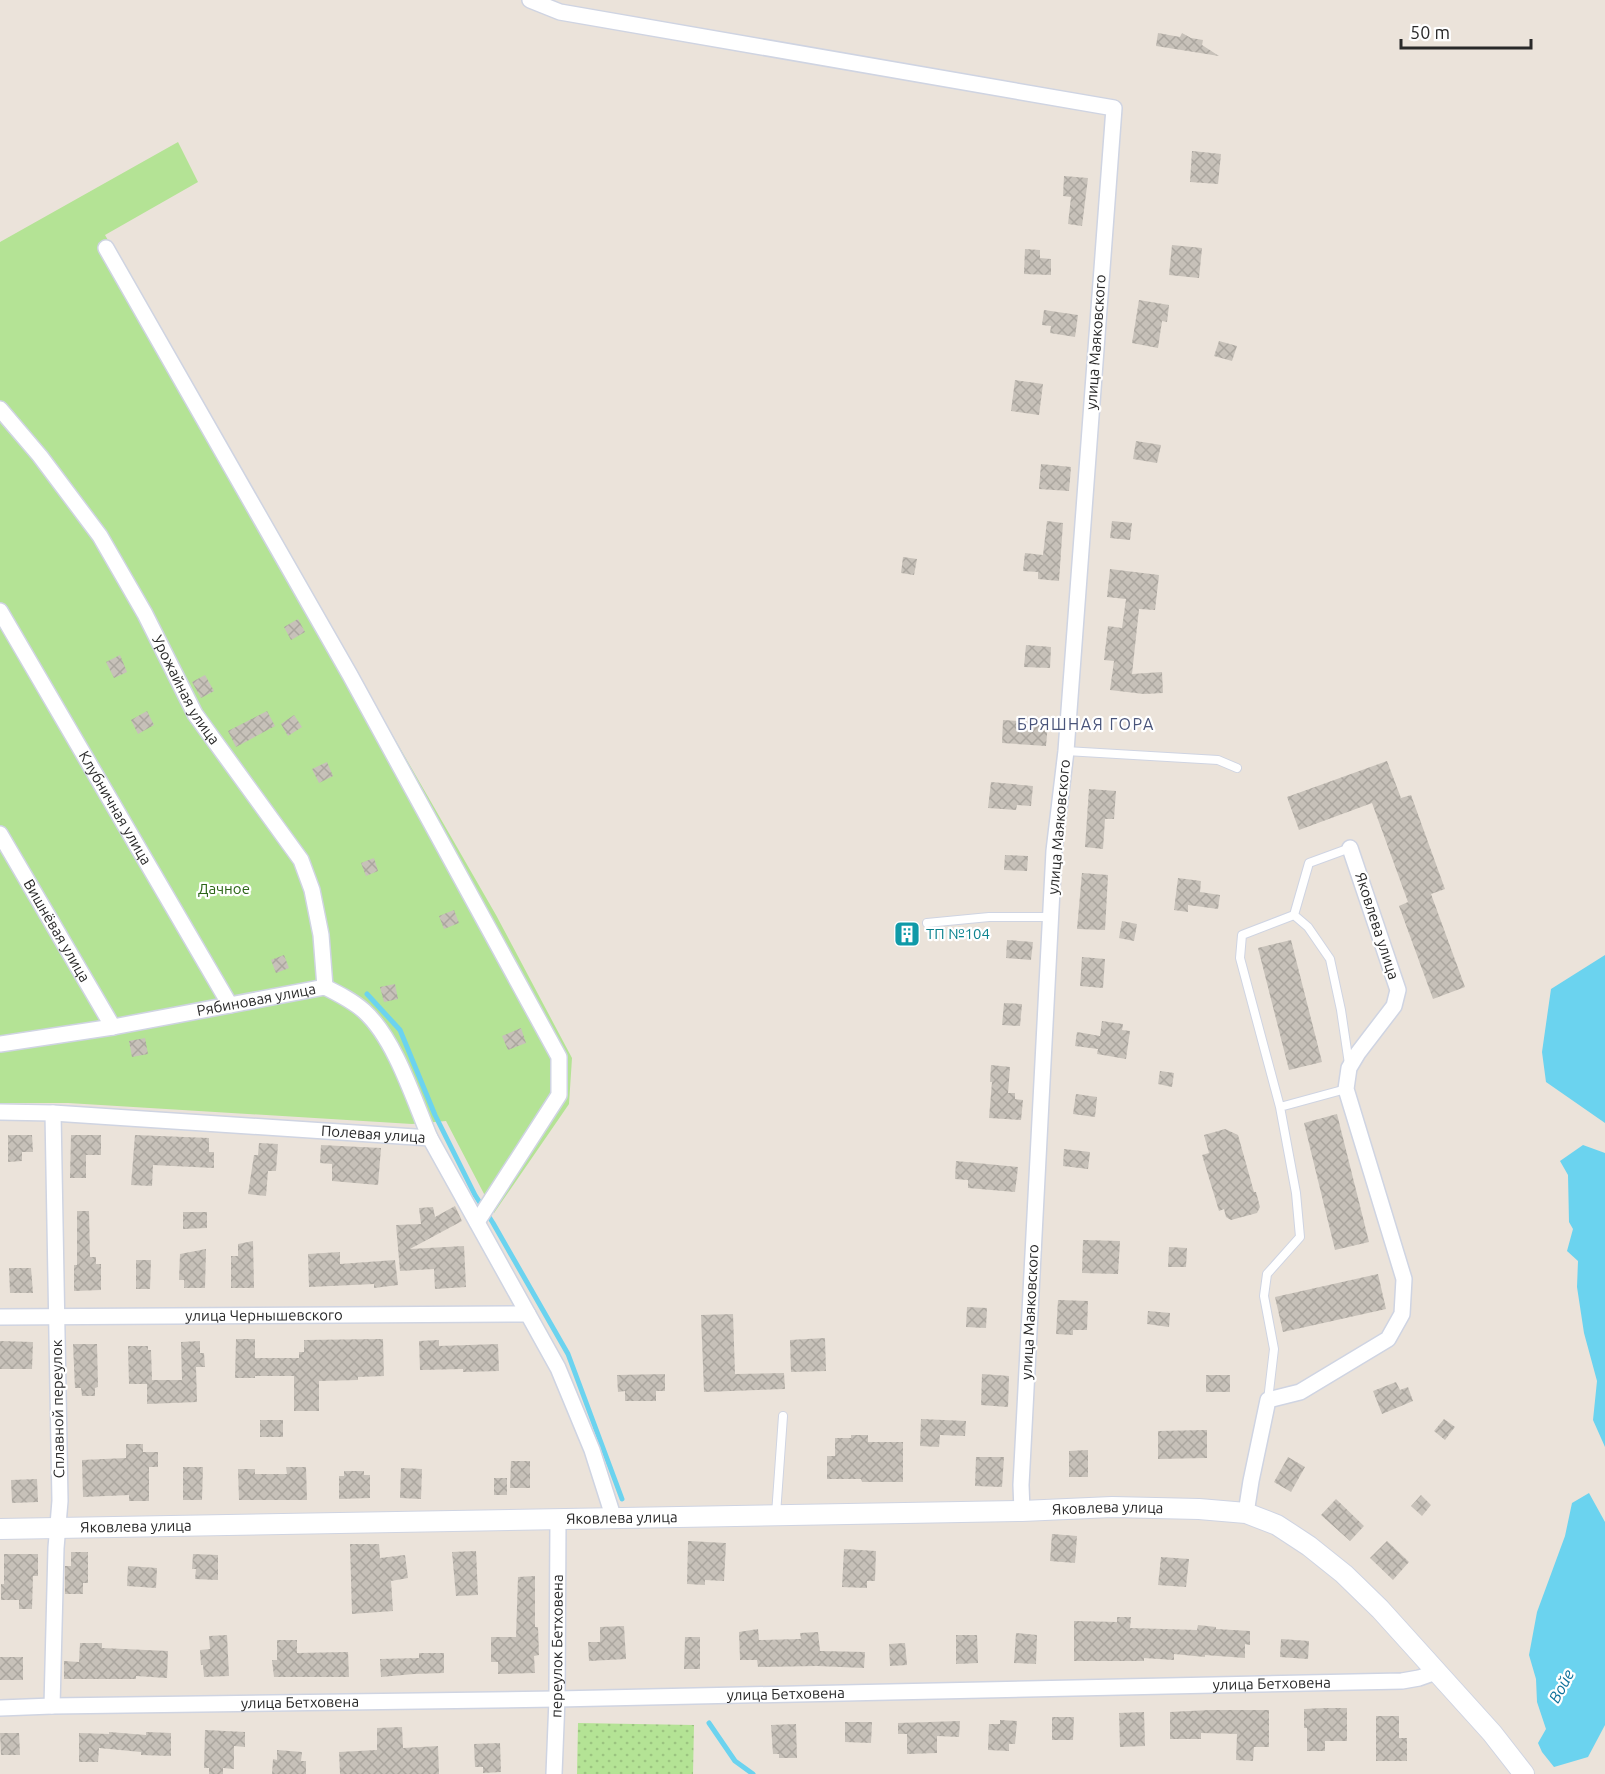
<svg xmlns="http://www.w3.org/2000/svg" width="1605" height="1774" viewBox="0 0 1605 1774" font-family="Ubuntu,sans-serif">
<style>
.grass{fill:#b4e395}
.park{fill:url(#park-dots)}
.water{fill:#6bd3ef}
.lines{fill:none;stroke-linecap:round;stroke-linejoin:round}
.stream{stroke:#6bd3ef;stroke-width:5}
.building{fill:url(#building-cross-hatch)}
.service-casing{stroke:#cfd4e2;stroke-width:10}
.minor-casing{stroke:#cfd4e2;stroke-width:18}
.tertiary-casing{stroke:#cfd4e2;stroke-width:22}
.service{stroke:#fff;stroke-width:8}
.minor{stroke:#fff;stroke-width:15}
.tertiary{stroke:#fff;stroke-width:20}
.labels{text-anchor:middle;stroke-width:4.5;stroke-linejoin:round;paint-order:stroke}
.street-label{font-size:15px;fill:#292929;stroke:#fff}
.park-label{font-size:15px;fill:#2d6619;stroke:#fff}
.culture-label{font-size:15px;fill:#0d838f;stroke:#fff;text-anchor:start}
.neighbourhood-label{font-size:16px;letter-spacing:1.5px;fill:#49547a;stroke:#fff}
.water-label{font-size:16px;font-style:italic;fill:#0c709a;stroke:#fff}
</style>
<defs>
<pattern id="park-dots" width="8" height="8" patternUnits="userSpaceOnUse" patternTransform="scale(1.5)"><rect width="8" height="8" fill="#b4e395"/><path d="M2 2h.1M6 6h.1" fill="none" stroke="#9bc380" stroke-width="1.8" stroke-linecap="round"/></pattern>
<pattern id="building-cross-hatch" width="8" height="8" patternUnits="userSpaceOnUse" patternTransform="scale(1.5)"><rect width="8" height="8" fill="#c7c1b9"/><path d="M0 0l8 8M0 8l8-8" fill="none" stroke="#aba69f"/></pattern>
</defs>
<rect width="100%" height="100%" fill="#ebe3da"/>
<path class="grass" d="M178,142L198,182L105,235L496,915L572,1058L569,1104L494,1213L446,1121L412,1124L68,1103H0V242Z"/>
<path class="park" d="M578,1723L694,1725L693,1774H577Z"/>
<path class="water" d="M1605,955V1123L1546,1082L1542,1052L1551,989Z
M1583,1145L1605,1153V1447L1593,1420L1597,1381L1584,1333L1577,1287L1578,1261L1567,1251L1573,1229L1569,1222L1568,1175L1560,1161Z
M1589,1493L1605,1522V1725L1588,1757L1554,1767L1542,1752L1538,1743L1546,1729L1537,1702L1536,1679L1529,1655L1537,1612L1565,1536L1572,1503Z"/>
<g class="lines">
<path class="stream" d="M367,994L400,1030L435,1115L475,1195L493,1223L568,1354L622,1499
M709,1723L735,1761L753,1774"/>
</g>
<path class="building" d="M1158,33L1180,37L1182,33L1191,38L1203,40L1202,45L1219,56L1156,46Z
M1192,151L1221,154L1218,184L1190,182Z
M1064,176L1088,178L1082,226L1068,224L1071,197L1063,196Z
M1172,245L1202,248L1199,278L1169,275Z
M1025,249L1040,250V258L1051,259V275L1024,274Z
M1139,300L1169,305L1167,322L1162,321L1158,348L1132,343Z
M1044,310L1078,315L1075,337L1050,333L1051,326L1042,325Z
M1219,341L1237,346L1232,361L1214,356Z
M1015,380L1043,384L1039,415L1011,411Z
M1136,441L1161,445L1157,463L1133,459Z
M1041,464L1071,467L1069,491L1039,489Z
M1047,521L1063,523L1059,581L1038,579V572L1023,571L1025,553L1043,555Z
M1112,521L1132,523L1130,540L1110,538Z
M903,557L917,559L914,575L901,573Z
M1110,569L1159,575L1155,610L1139,609L1132,674L1162,672L1163,693L1144,694L1110,690L1114,661L1104,660L1108,626L1122,628L1126,599L1107,597Z
M298,619L305,632L291,640L284,627Z
M1026,645L1051,647L1050,668L1024,667Z
M120,655L127,672L114,678L106,662Z
M205,675L214,691L201,698L192,682Z
M147,711L154,725L138,734L131,720Z
M267,711L275,726L236,747L228,731Z
M294,715L302,727L288,736L281,724Z
M1003,720L1048,723L1046,746L1002,743Z
M1387,761L1401,798L1411,795L1445,889L1431,894L1465,987L1433,999L1399,906L1408,902L1372,803L1299,830L1287,797Z
M327,762L333,776L319,783L312,769Z
M991,782L1033,786L1031,806L1017,805L1016,810L988,808Z
M1089,789L1116,791L1114,819H1105L1103,849L1085,847Z
M1005,855L1028,856L1027,871L1004,870Z
M374,858L378,871L366,876L361,863Z
M1082,873L1108,875L1105,930L1077,929Z
M1178,878L1201,881L1200,892L1220,895L1218,909L1188,905V912L1174,910Z
M454,910L459,923L444,929L439,916Z
M1122,921L1137,924L1134,941L1119,938Z
M1007,940L1033,942L1031,960L1006,958Z
M1291,940L1322,1062L1289,1070L1258,948Z
M284,955L289,968L276,973L271,960Z
M1082,957L1105,959L1103,988L1080,986Z
M395,984L398,999L384,1002L380,987Z
M1004,1003L1022,1004L1020,1026L1002,1025Z
M1102,1021L1123,1024L1122,1030L1130,1031L1126,1059L1097,1054L1098,1049L1075,1046L1077,1032L1100,1036Z
M521,1028L526,1043L508,1050L502,1036Z
M145,1038L148,1054L132,1057L129,1041Z
M991,1065L1010,1067L1008,1093H1015V1099L1023,1100L1021,1120L989,1118L992,1082H990Z
M1160,1071L1174,1073L1172,1087L1158,1084Z
M1076,1094L1097,1097L1095,1117L1073,1114Z
M1337,1114L1369,1242L1335,1250L1304,1123Z
M1225,1129L1238,1135L1252,1185L1254,1192H1256L1260,1207L1257,1213L1231,1220L1226,1217L1224,1209L1219,1211L1202,1155L1209,1153L1204,1135Z
M8,1135H32L33,1152H22V1161L8,1162Z
M71,1135H101V1155H86V1178H70Z
M135,1135L209,1138V1152H214V1168L153,1165L152,1186L131,1185Z
M259,1143L278,1144L276,1171H268L266,1196L248,1194L254,1155H258Z
M321,1145L381,1148L378,1185L332,1181V1164L320,1163Z
M1064,1149L1090,1152L1088,1169L1063,1166Z
M956,1161L1018,1167L1015,1192L968,1188V1180L955,1179Z
M455,1206L462,1221L410,1249L464,1246L466,1287L435,1289L434,1269L400,1271L396,1225L421,1224L419,1208L433,1207L435,1217Z
M77,1211H89L90,1257H96V1264H101V1290L74,1291V1265H77Z
M183,1212H207V1228L183,1229Z
M1083,1240L1120,1241L1118,1274L1082,1273Z
M253,1241L254,1288H231V1256H238V1244Z
M1169,1247L1187,1248L1186,1267H1168Z
M206,1249L205,1288H184V1280H179L180,1254Z
M340,1252V1264L395,1260L398,1285L374,1288V1284L309,1287L308,1254Z
M136,1260H151L150,1289H136Z
M9,1268H31L33,1293H10Z
M1378,1274L1386,1309L1283,1332L1275,1297Z
M1058,1300L1088,1301L1087,1330H1073V1335L1056,1334Z
M967,1307L987,1308L986,1328L966,1327Z
M1148,1311L1170,1313L1169,1327L1147,1324Z
M733,1314L735,1374L784,1373L785,1389L704,1392L701,1315Z
M825,1338L826,1371L791,1372L790,1340Z
M236,1339H255V1358H299V1352H304V1340L383,1339L384,1376L358,1377V1380L319,1381V1411H294V1376H255V1378H235Z
M439,1340V1346L498,1344L499,1371L463,1372V1369L420,1370L419,1341Z
M0,1341L33,1342L32,1369H0Z
M200,1341V1353H204L205,1367H196L197,1402L147,1404V1384H129L128,1346H148V1350H151L152,1380H182L181,1342Z
M73,1344H97L98,1387L95,1388V1396H82L81,1388H75Z
M665,1374V1391H656V1401H625V1391L618,1392L617,1375Z
M982,1374L1009,1376L1008,1407L981,1405Z
M1206,1375H1230V1392H1206Z
M1396,1382L1400,1390L1408,1387L1413,1401L1382,1414L1373,1391Z
M921,1419L966,1421L965,1436L940,1435L939,1447L920,1446Z
M1444,1419L1455,1427L1445,1440L1434,1431Z
M260,1420H283V1437H260Z
M1207,1430V1458L1158,1459V1431Z
M851,1435H868V1442H903V1482H862L861,1479H827V1456H835V1438H851Z
M126,1444H143V1452H158V1467H149V1501H129V1495L83,1497L82,1460L126,1458Z
M1088,1450V1477H1069V1451Z
M976,1457H1004L1002,1487L975,1486Z
M1288,1457L1305,1467L1291,1492L1274,1482Z
M511,1461H530V1488H510Z
M183,1467H203L202,1500H183Z
M286,1467H306L307,1500H239L238,1469H255V1474H287Z
M401,1468L422,1469L421,1499L400,1498Z
M344,1471H364V1475H370V1498L339,1499V1476H344Z
M494,1478H507V1495H494Z
M37,1479L38,1502L12,1503L11,1480Z
M1421,1495L1431,1505L1422,1516L1411,1506Z
M1336,1499L1364,1526L1350,1541L1321,1515Z
M1052,1534L1077,1536L1075,1563L1050,1561Z
M688,1541L726,1543L724,1581L705,1580V1585L687,1584Z
M1387,1541L1409,1562L1393,1580L1370,1558Z
M350,1544H379L380,1558L405,1555L408,1578L391,1581L393,1611L352,1614Z
M844,1549L876,1551L875,1581H867V1588L842,1587Z
M476,1551L478,1595L456,1596L452,1552Z
M71,1552H88V1583H83V1594H65V1566H71Z
M4,1554H38V1576H33L32,1609H19V1600H1V1584H4Z
M193,1554L218,1555V1580L195,1579L196,1569H192Z
M1161,1557L1189,1559L1186,1587L1158,1585Z
M128,1566L157,1568L156,1588L127,1586Z
M535,1576V1627H538L539,1655L534,1656L535,1673L498,1674V1662H491V1637H516L518,1577Z
M1117,1617H1131L1130,1628L1197,1630L1198,1625L1216,1627V1629L1250,1631V1645L1245,1644V1658L1205,1655V1657L1174,1654V1660L1144,1658V1661H1074V1621L1117,1622Z
M624,1626L626,1659L589,1661L588,1642H600V1627Z
M758,1629L759,1640L801,1639L800,1633L818,1632L820,1651L865,1652L864,1668L817,1666L758,1667L757,1660H740L739,1632Z
M1016,1633L1037,1635L1036,1664L1014,1663Z
M227,1635L229,1676L204,1677L203,1665H201L200,1650L210,1649L209,1636Z
M956,1635H977L978,1663L956,1664Z
M685,1637H700V1669H684Z
M1281,1639L1309,1641L1308,1659L1280,1657Z
M277,1640H297V1653L348,1652L349,1677H274L272,1660H277Z
M80,1643H102V1648L168,1651L167,1678L136,1676V1679H64V1661L79,1662Z
M905,1643L907,1665L890,1666L889,1644Z
M419,1653H444V1673L414,1674L381,1677L380,1659L419,1658Z
M0,1657H23V1680H0Z
M1326,1708H1347V1741H1325V1751H1307V1728H1304V1709Z
M1209,1710H1269V1747H1254L1253,1761L1236,1760L1237,1734L1201,1733V1739H1170V1712Z
M1144,1712L1145,1746L1120,1747L1119,1713Z
M1376,1716H1399V1738H1407V1761H1376Z
M1052,1717H1074L1073,1740H1052Z
M1000,1720L1017,1721L1015,1744H1009V1751L988,1750L989,1724H1000Z
M960,1721L959,1737L937,1736V1753L907,1754V1734H898V1723Z
M845,1722H872L871,1743L845,1742Z
M796,1724L797,1758H779V1754H773L771,1725Z
M402,1727L403,1748L438,1746L439,1774H340L339,1752L377,1750V1728Z
M205,1730L245,1732V1747L234,1746V1769L223,1768V1774H209V1768H204Z
M109,1732L146,1735V1732L171,1733V1756L141,1755V1752L99,1748L98,1762H79V1733L109,1734Z
M0,1733H19L20,1755H1Z
M500,1743L501,1772L483,1773V1767H475L474,1744Z
M277,1750L302,1752L301,1761H306V1774H272L273,1759L277,1760Z"/>
<g class="lines">
<defs>
<path id="service" d="M1066,751L1218,760L1237,768
M1294,915L1308,927L1330,959L1341,1010L1349,1064
M927,923L989,917H1051
M1280,1107L1346,1089
M1268,1400L1274,1349L1264,1296L1267,1274L1300,1237L1296,1193L1280,1107L1240,958L1242,935L1294,915L1309,863L1350,848
M776,1514L783,1416"/>
<g id="minor">
<path d="M530,0L560,12L1114,108L1066,751L1054,851L1021,1485L1022,1511"/>
<path d="M106,248L350,675L559,1057V1095L477,1222"/>
<path id="s1" d="M0,409L40,456L100,536L145,614L195,714L301,860L312,890L321,935L325,987"/>
<path id="s2" d="M0,611L230,1005"/>
<path id="s3" d="M0,834L113,1027"/>
<path id="s4" d="M0,1044L113,1027L325,987C339,994 353,1001 364,1011C395,1039 414,1100 430,1138"/>
<path id="s5" d="M0,1112L53,1113L430,1138L558,1368L592,1450L614,1519"/>
<path id="s6" d="M0,1317L528,1314"/>
<path d="M1246,1513L1251,1481L1268,1400L1300,1392L1388,1339L1402,1314L1404,1279L1346,1089L1349,1068L1358,1053L1394,1006L1398,990L1350,848"/>
<path d="M52,1706L56,1548L60,1501L53,1113"/>
<path id="s7" d="M0,1708L52,1706L557,1699L1402,1681L1419,1678L1436,1672"/>
<path id="s8" d="M554,1774L557,1699L558,1520"/>
</g>
<g id="tertiary">
<path id="s9" d="M0,1529L1022,1511L1112,1507L1199,1509L1246,1513L1277,1525L1309,1546L1344,1574L1380,1609L1492,1733L1524,1774"/>
</g>
</defs>
<use href="#service" class="service-casing"/>
<use href="#minor" class="minor-casing"/>
<use href="#tertiary" class="tertiary-casing"/>
<use href="#service" class="service"/>
<use href="#minor" class="minor"/>
<use href="#tertiary" class="tertiary"/>
</g>
<defs>
<symbol id="building-square" viewBox="-11 -11 22 22"><rect x="-9" y="-9" width="18" height="18" rx="4" fill="#0f9aa8" stroke="#fff"/><path d="M-4-6H4V6H1V3H-1V6H-4ZM-2.5-4.3h1.7v1.8h-1.7ZM.8-4.3h1.7v1.8H.8ZM-2.5-1h1.7V.8h-1.7ZM.8-1h1.7V.8H.8Z" fill="#fff"/></symbol>
</defs>
<g fill-rule="evenodd">
<use href="#building-square" x="892" y="919" width="30" height="30"/>
</g>
<g class="labels">
<g class="street-label">
<text transform="translate(1096 342) rotate(-86)" y="5">улица Маяковского</text>
<text dy="5" stroke="none"><textPath href="#s1" startOffset="338">Урожайная улица</textPath></text>
<text dy="5" stroke="none"><textPath href="#s2" startOffset="228">Клубничная улица</textPath></text>
<text transform="translate(1059 827) rotate(-85)" y="5">улица Маяковского</text>
<text transform="translate(1377 926) rotate(72)" y="5">Яковлева улица</text>
<text dy="5" stroke="none"><textPath href="#s3" startOffset="112">Вишнёвая улица</textPath></text>
<text dy="5" stroke="none"><textPath href="#s4" startOffset="260">Рябиновая улица</textPath></text>
<text dy="5" stroke="none"><textPath href="#s5" startOffset="374">Полевая улица</textPath></text>
<text transform="translate(1030 1312) rotate(-87)" y="5">улица Маяковского</text>
<text dy="5" stroke="none"><textPath href="#s6" startOffset="264">улица Чернышевского</textPath></text>
<text transform="translate(58 1409) rotate(-91)" y="5">Сплавной переулок</text>
<text dy="5" stroke="none"><textPath href="#s9" startOffset="1108">Яковлева улица</textPath></text>
<text dy="5" stroke="none"><textPath href="#s9" startOffset="622">Яковлева улица</textPath></text>
<text dy="5" stroke="none"><textPath href="#s9" startOffset="136">Яковлева улица</textPath></text>
<text dy="5" stroke="none"><textPath href="#s8" startOffset="128">переулок Бетховена</textPath></text>
<text dy="5" stroke="none"><textPath href="#s7" startOffset="1272">улица Бетховена</textPath></text>
<text dy="5" stroke="none"><textPath href="#s7" startOffset="786">улица Бетховена</textPath></text>
<text dy="5" stroke="none"><textPath href="#s7" startOffset="300">улица Бетховена</textPath></text>
</g>
<g class="park-label">
<text x="224" y="894">Дачное</text>
</g>
<g class="culture-label">
<text x="926" y="939">ТП №104</text>
</g>
<g class="neighbourhood-label">
<text x="1086" y="730">БРЯШНАЯ ГОРА</text>
</g>
<g class="water-label">
<text transform="translate(1561 1686) rotate(-62)" y="6">Войе</text>
</g>
</g>
<path d="M1401 39v9h130v-9" fill="none" stroke="#292929" stroke-width="3"/>
<text x="1410" y="39" font-size="18" fill="#292929" stroke="#ffffff" stroke-width="4.5" paint-order="stroke">50 m</text>
</svg>
